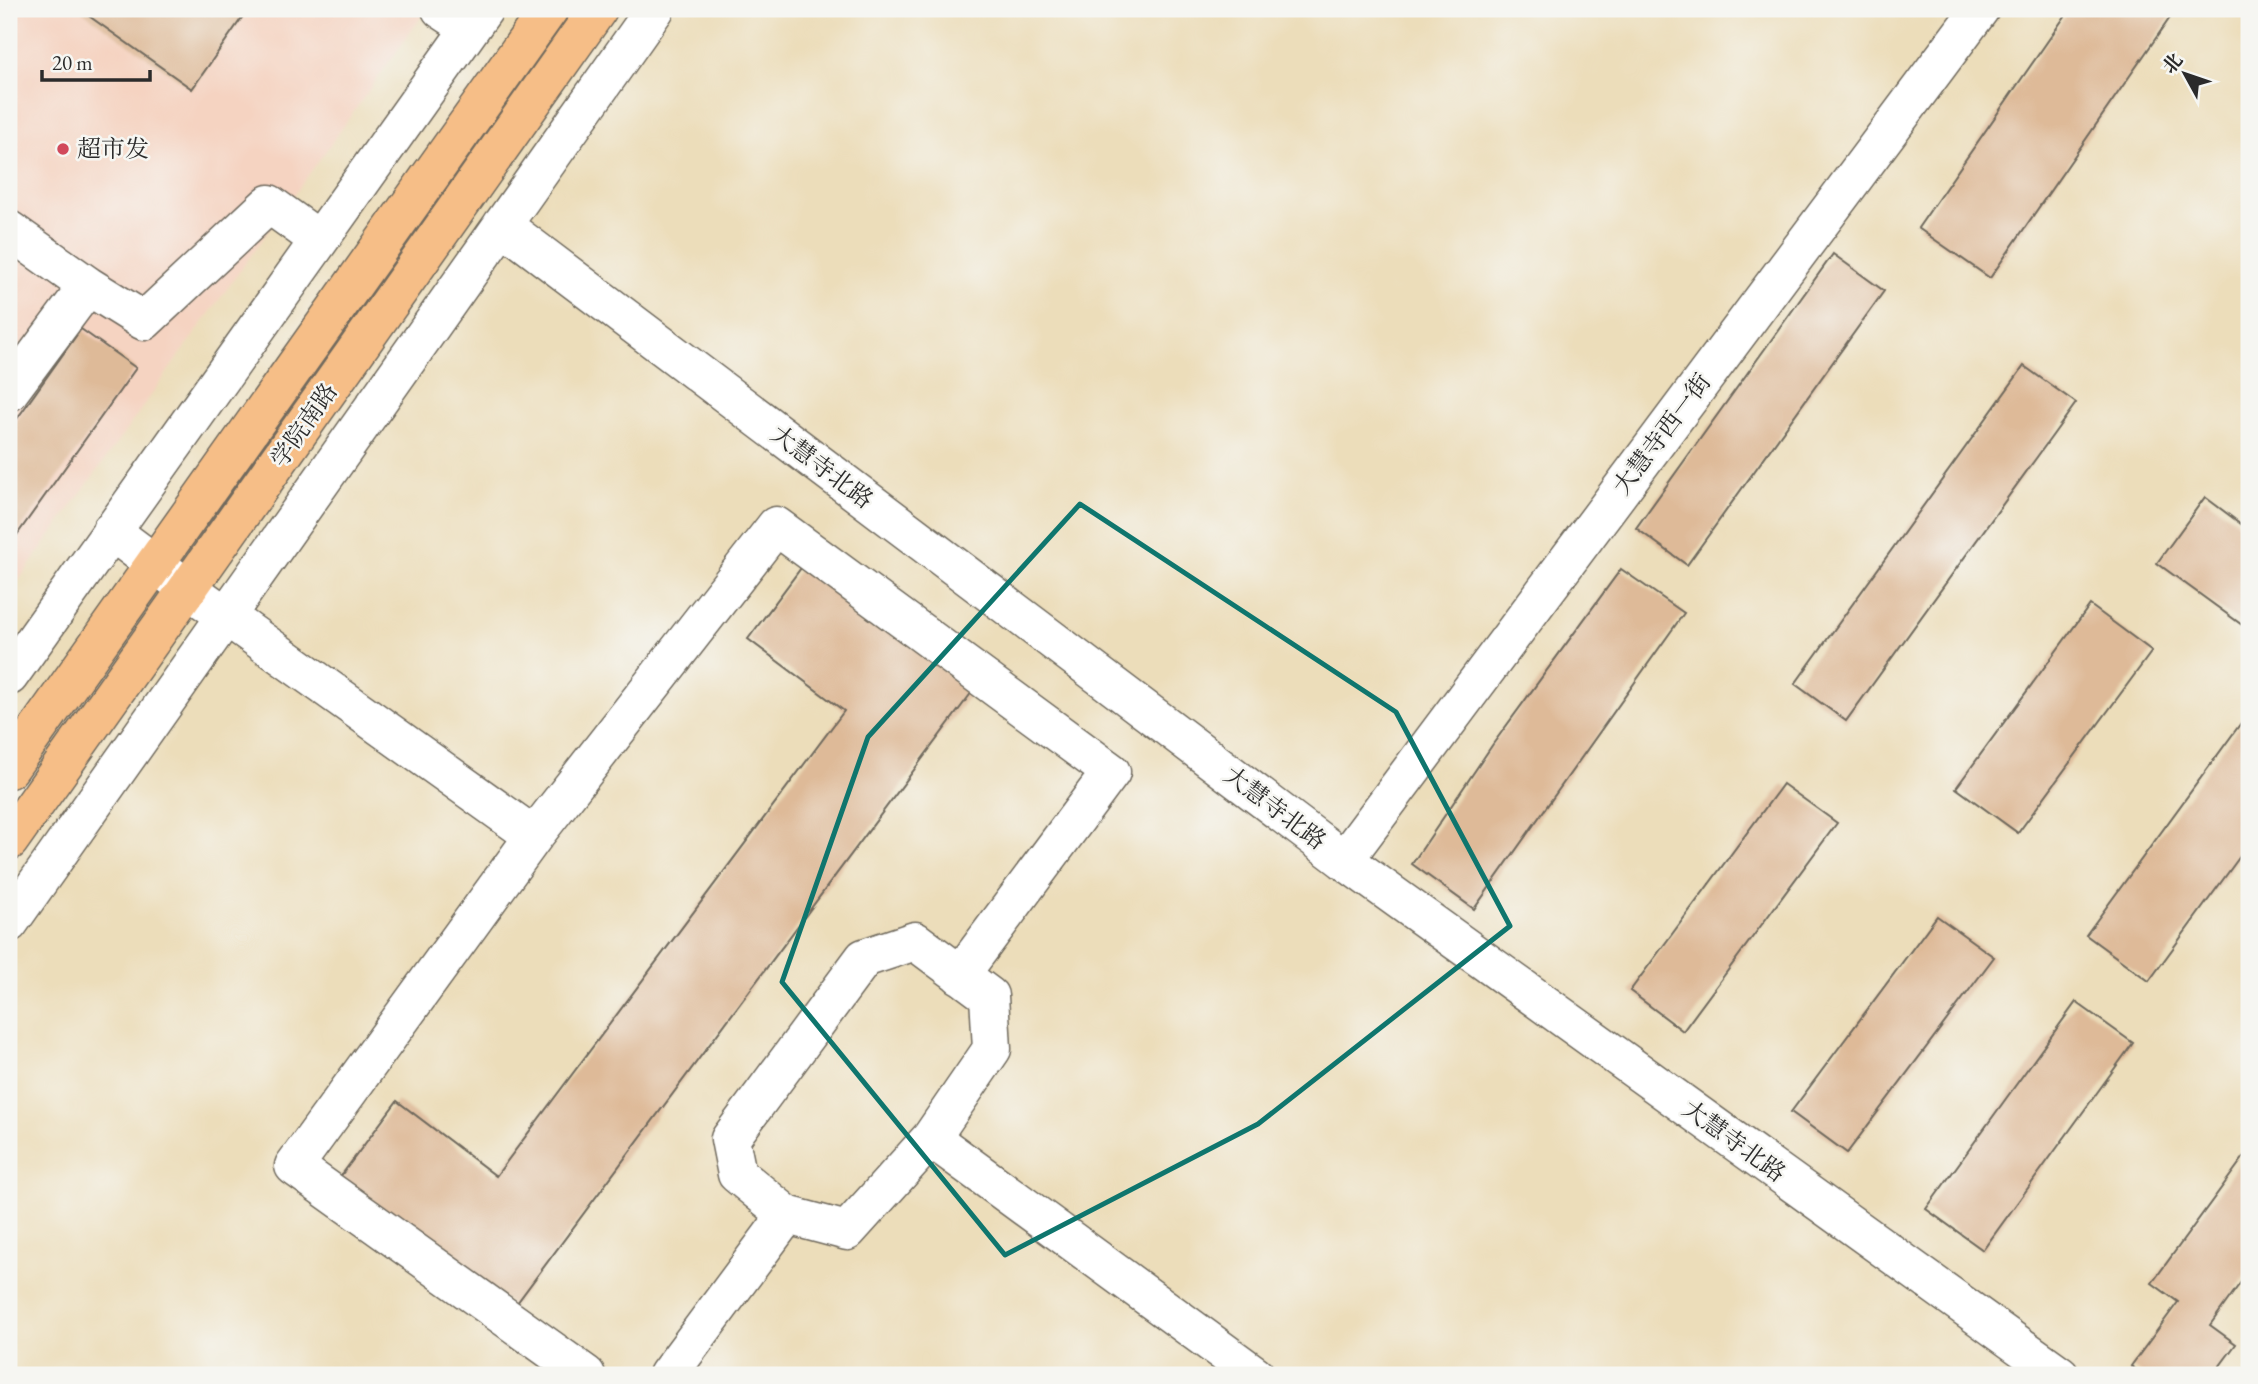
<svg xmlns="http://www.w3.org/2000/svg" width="2258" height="1384" viewBox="0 0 2258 1384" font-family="'EB Garamond','Noto Serif SC',serif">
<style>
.built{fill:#f5d3c1}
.building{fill:#deba98}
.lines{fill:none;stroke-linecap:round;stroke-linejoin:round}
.minor-casing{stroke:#6f695d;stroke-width:41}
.major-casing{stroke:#6f695d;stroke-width:41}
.minor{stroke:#fff;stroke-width:38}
.major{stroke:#f6be87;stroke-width:38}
.marked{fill:none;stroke:#0f766e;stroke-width:5;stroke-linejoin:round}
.poi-dot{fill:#d1495b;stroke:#f6f6f2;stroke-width:2.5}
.labels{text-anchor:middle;stroke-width:5;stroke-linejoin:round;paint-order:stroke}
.poi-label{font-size:24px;fill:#2b2b2b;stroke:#f6f6f2;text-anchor:start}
.street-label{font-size:24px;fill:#2b2b2b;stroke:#f6f6f2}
</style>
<rect width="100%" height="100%" fill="#f6f6f2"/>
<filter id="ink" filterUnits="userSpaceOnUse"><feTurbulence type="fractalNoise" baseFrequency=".0143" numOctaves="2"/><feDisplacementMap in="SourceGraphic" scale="14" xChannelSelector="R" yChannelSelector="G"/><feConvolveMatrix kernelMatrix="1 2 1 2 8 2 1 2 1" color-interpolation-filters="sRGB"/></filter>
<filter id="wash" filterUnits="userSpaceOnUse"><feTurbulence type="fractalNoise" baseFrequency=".00686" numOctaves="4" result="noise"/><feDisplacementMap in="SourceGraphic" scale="28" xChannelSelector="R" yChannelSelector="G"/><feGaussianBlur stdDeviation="1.57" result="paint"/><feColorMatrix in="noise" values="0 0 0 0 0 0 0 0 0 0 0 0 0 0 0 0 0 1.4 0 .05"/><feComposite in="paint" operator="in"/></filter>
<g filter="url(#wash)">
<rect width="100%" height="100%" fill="#ecddba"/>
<path class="built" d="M9,9H427L9,594Z"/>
<g id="blocks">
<path class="building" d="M79,9H248L192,89Z
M2070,9H2176L1990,278L1918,228Z
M1833,254L1884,291L1687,565L1636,528Z
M81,329L136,368L9,546V430Z
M2024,366L2076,403L1846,721L1795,684Z
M2205,497L2249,530V630L2157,563Z
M804,564L972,692L514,1307L340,1177L397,1101L496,1176L844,711L748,639Z
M1621,569L1684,613L1474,909L1412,864L1493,744Z
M2090,605L2152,651L2018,833L1956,788Z
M2249,712V844L2149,981L2086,935Z
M1783,784L1837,823L1683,1031L1630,991Z
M1937,916L1994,957L1847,1153L1791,1112Z
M2076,1002L2133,1043L1983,1250L1926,1209Z
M2249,1150V1271L2210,1325L2236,1344L2213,1375H2143L2131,1366L2178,1302L2152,1283Z"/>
</g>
</g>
<g filter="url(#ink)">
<use href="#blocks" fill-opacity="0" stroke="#6f695d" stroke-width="2"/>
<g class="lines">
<defs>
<path id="minor" d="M441,9L470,28
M502,225L1344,860L2060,1375
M9,230L88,286L144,321L269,204L319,240
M9,392L88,286
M111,531L187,588L534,836
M9,676L484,9
M1344,860L1980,9
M9,923L655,9
M915,941L989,996L992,1049L931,1138L847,1231L787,1215L737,1174L730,1139L864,958Z
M931,1138L1255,1375
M586,1375L294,1166L534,836L776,526L1111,772L960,975
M668,1375L787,1215"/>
<path id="major" d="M9,769L549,9
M9,841L598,9"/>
</defs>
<use href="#minor" class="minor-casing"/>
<use href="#major" class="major-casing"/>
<use href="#minor" class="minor"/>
<use href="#major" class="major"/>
</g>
</g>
<path class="marked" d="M1080,504L1396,712L1510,926L1258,1124L1005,1255L782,982L868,737Z"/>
<circle class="poi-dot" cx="63" cy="149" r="7"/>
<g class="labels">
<g class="poi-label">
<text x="77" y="157">超市发</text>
</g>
<g class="street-label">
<text transform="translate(304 425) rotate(-55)" y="8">学院南路</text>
<text transform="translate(1662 434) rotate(-53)" y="8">大慧寺西一街</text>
<text transform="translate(822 467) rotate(37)" y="8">大慧寺北路</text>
<text transform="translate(1275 808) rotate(37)" y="8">大慧寺北路</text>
<text transform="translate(1734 1141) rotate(36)" y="8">大慧寺北路</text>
</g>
</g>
<rect width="2258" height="1384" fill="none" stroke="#f6f6f2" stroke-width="35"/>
<g transform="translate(2185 74) rotate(310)" stroke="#f6f6f2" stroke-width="5" paint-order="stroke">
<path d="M0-5L12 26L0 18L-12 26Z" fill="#2b2b2b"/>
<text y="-10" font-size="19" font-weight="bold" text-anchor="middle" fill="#2b2b2b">北</text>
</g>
<path d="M42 70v10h108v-10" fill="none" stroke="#2b2b2b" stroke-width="3.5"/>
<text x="52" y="70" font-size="21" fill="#2b2b2b" stroke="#f6f6f2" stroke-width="5" paint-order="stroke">20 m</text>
</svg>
